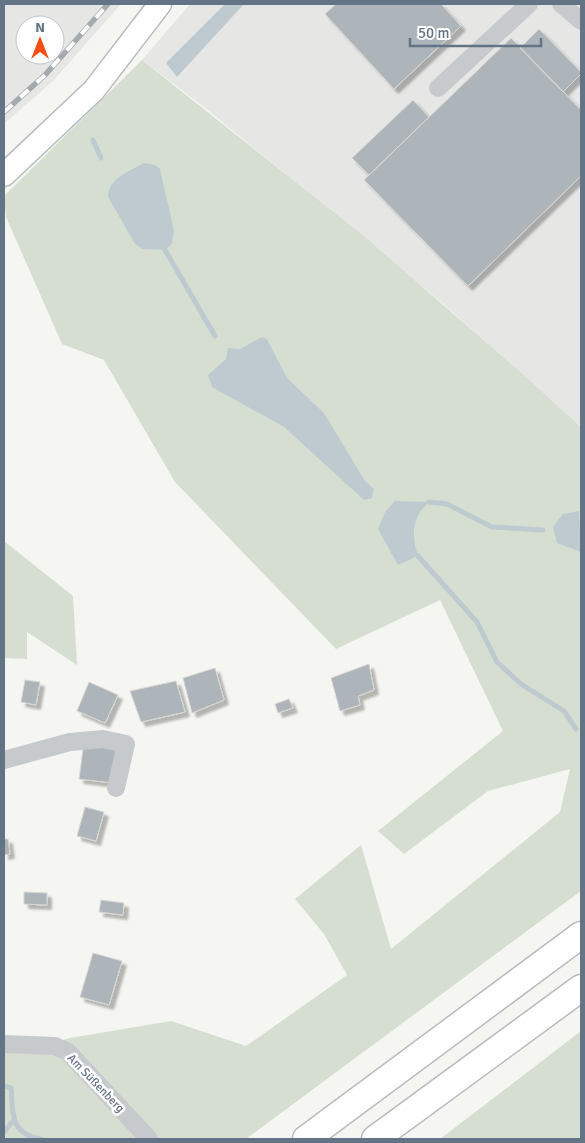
<svg xmlns="http://www.w3.org/2000/svg" width="585" height="1143" viewBox="0 0 585 1143" font-family="Signika,sans-serif">
<style>
.built{fill:#e6e7e5;fill-rule:evenodd}
.green{fill:#d6ded2}
.water{fill:#becacf}
.lines{fill:none;stroke-linecap:round;stroke-linejoin:round}
.stream{stroke:#becacf;stroke-width:5}
.building{fill:#adb4ba;stroke:#d7d7d4;filter:url(#shadow)}
.major-casing{stroke:#b7bbbf;stroke-width:25}
.highway-casing{stroke:#b9bbbe;stroke-width:29}
.minor{stroke:#c7cacd;stroke-width:18}
.major{stroke:#fff;stroke-width:22}
.highway{stroke:#fff;stroke-width:26}
.rail-casing{stroke:#a4aab0;stroke-width:5.5}
.rail{stroke:#fff;stroke-width:4;stroke-dasharray:11;stroke-linecap:butt}
.labels{text-anchor:middle;stroke-width:5;stroke-linejoin:round;paint-order:stroke}
.street-label{font-size:12px;fill:#627485;stroke:#fff}
</style>
<defs>
<filter id="shadow"><feDropShadow dx="4.5" dy="4.5" stdDeviation="1" flood-color="#0004"/></filter>
</defs>
<rect width="100%" height="100%" fill="#f5f6f1"/>
<path class="built" d="M4,4H121L53,81L4,124ZM25,25H55V55H25Z
M190,4H581V427L440,301L204,107L142,60Z"/>
<path class="green" d="M142,60L365,237L517,369L581,427V891L246,1139H4V1051L37,1048L70,1038L171,1021L246,1046L347,975L324,934L295,899L361,845L391,949L560,812L570,769L488,791L404,854L378,831L503,731L440,600L336,649L175,482L104,360L62,344L6,217L4,196Z
M4,541L73,596L77,665L27,632V659L4,658Z
M581,1031V1139H440Z"/>
<path class="water" d="M225,4H244L177,77L166,63Z
M144,163L155,165L160,169L174,231L172,244L165,250L143,249L135,244L108,197C108,178 130,171 144,163Z
M262,337L267,339L287,378L324,413L365,481L374,489L372,498L364,500L284,427L212,387L208,375L226,359L228,348L240,349Z
M395,501L429,502C412,517 411,534 418,556L398,565L378,529L385,512Z
M579,511L581,552L557,543L553,527L563,514Z"/>
<g class="lines">
<path class="stream" d="M93,140L101,158
M165,250L215,336
M429,502L447,504L492,527L543,530
M418,556L477,622L497,662L521,684L564,711L576,729
M4,1086L11,1088C13,1114 10,1134 41,1139
M4,1132L13,1121"/>
</g>
<path class="building" d="M336,4H441L461,26L394,89L325,14Z
M539,29L581,72V74L563,92L520,48Z
M511,38L581,110V176L468,286L364,180Z
M413,100L429,117L369,175L352,158Z
M369,664L374,690L358,696L360,705L340,711L331,678Z
M215,668L224,700L192,713L183,678Z
M25,680L40,682L36,705L21,702Z
M176,681L185,712L141,722L130,691Z
M89,682L118,695L105,723L77,711Z
M289,699L293,708L278,713L275,704Z
M84,742L118,746L113,783L79,779Z
M85,807L104,812L96,841L77,836Z
M4,839H8L10,854L4,855Z
M24,892L47,893V905L24,904Z
M101,900L124,903L123,915L99,912Z
M93,953L122,961L109,1005L80,997Z"/>
<g class="lines">
<defs>
<path id="major" d="M4,175L94,90L160,4"/>
<path id="highway" d="M306,1139L581,935
M375,1139L581,988"/>
</defs>
<use href="#major" class="major-casing"/>
<use href="#highway" class="highway-casing"/>
<path class="minor" d="M561,4L581,21
M438,88L529,4
M4,760L70,742L103,739L126,744L116,788
M4,1044L55,1046L68,1052L149,1139"/>
<use href="#major" class="major"/>
<use href="#highway" class="highway"/>
<defs>
<path id="rail" d="M4,112L45,75L108,4"/>
</defs>
<use href="#rail" class="rail-casing"/>
<use href="#rail" class="rail"/>
</g>
<g class="labels">
<g class="street-label">
<text transform="translate(96 1083) rotate(46)" y="4">Am Süßenberg</text>
</g>
</g>
<rect width="585" height="1143" fill="none" stroke="#627485" stroke-width="10"/>
<g transform="translate(40 40)"><circle r="24" fill="#ffffff" stroke="#c0c7ce"/>
<path d="M0-4L9 19L0 12L-9 19Z" fill="#f24e15"/>
<text y="-8" font-size="14" font-weight="bold" text-anchor="middle" fill="#627485">N</text>
</g>
<path d="M410 38v8h131v-8" fill="none" stroke="#627485" stroke-width="2.5"/>
<text x="418" y="38" font-size="15" fill="#627485" stroke="#ffffff" stroke-width="4" paint-order="stroke">50 m</text>
</svg>
